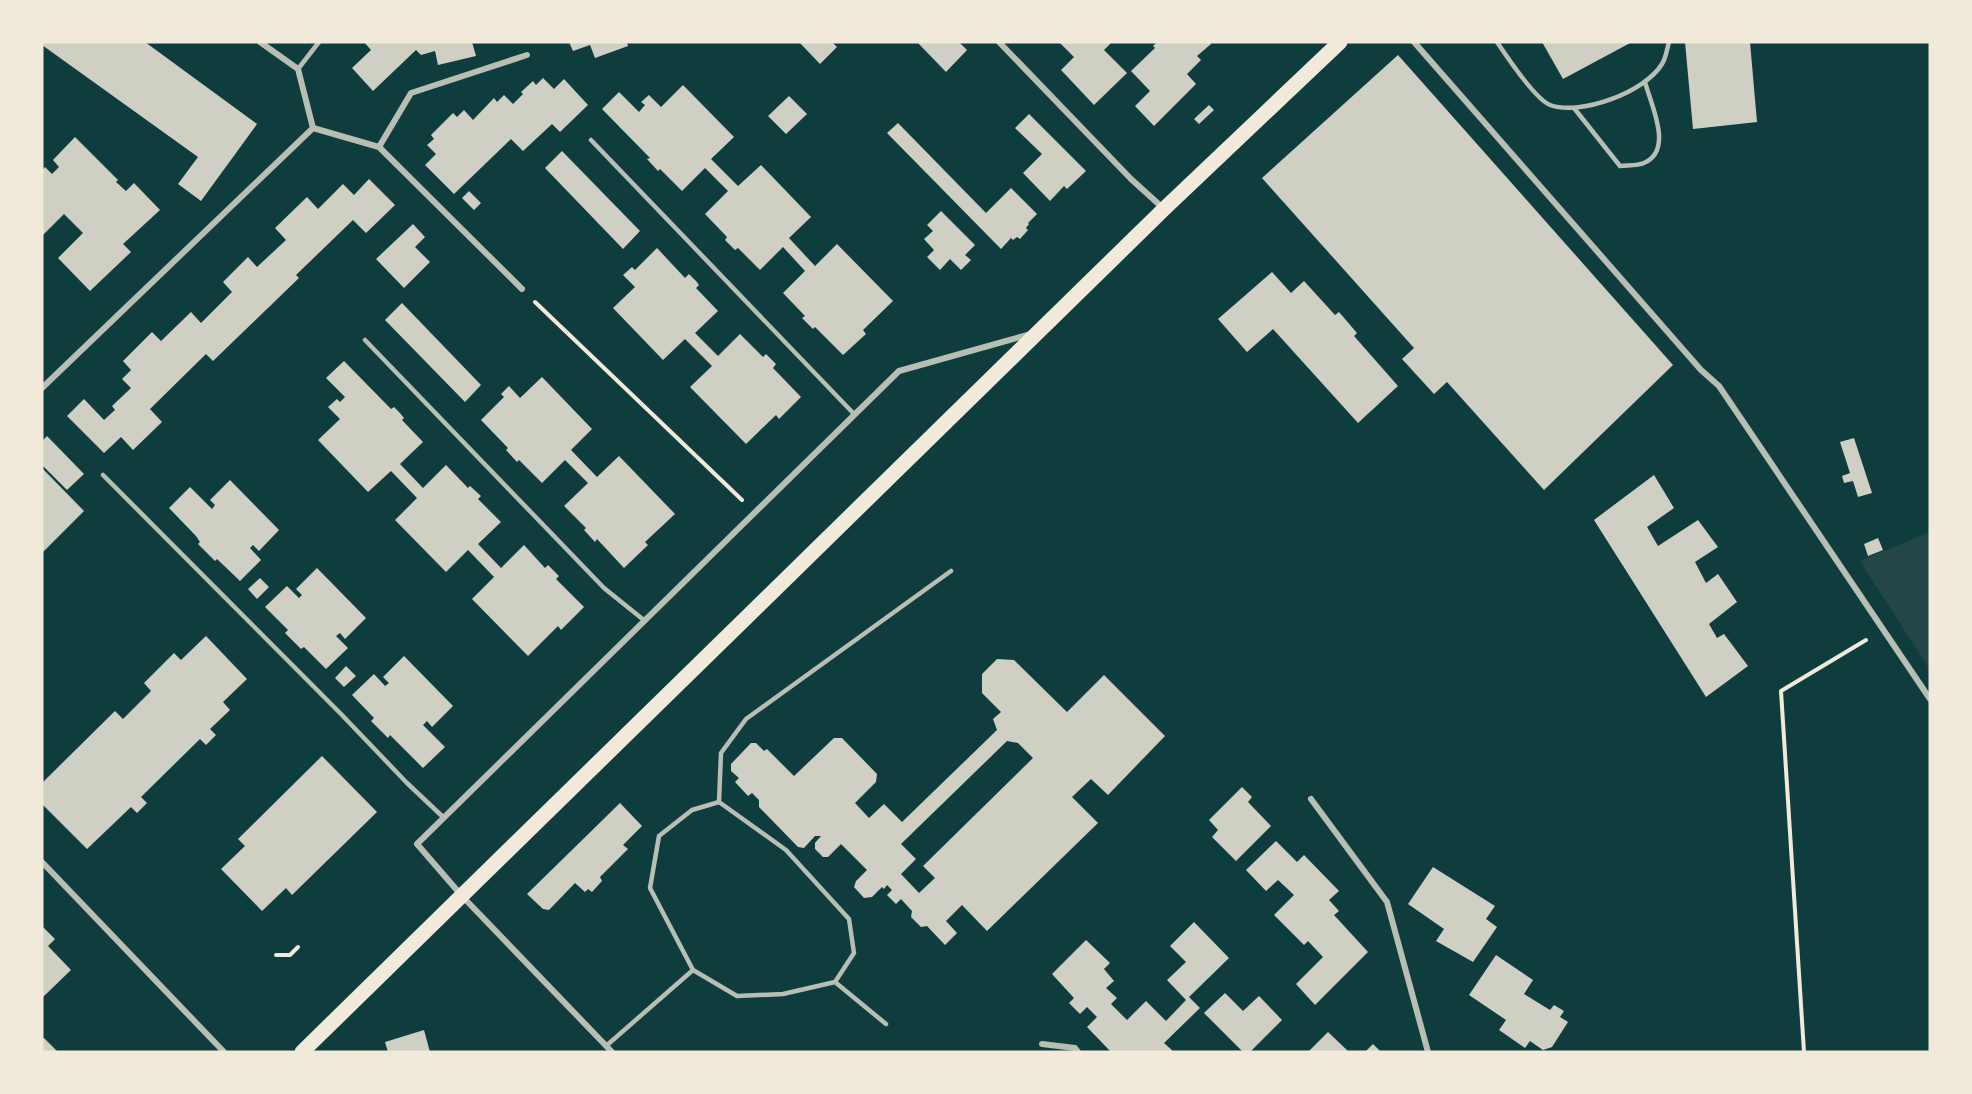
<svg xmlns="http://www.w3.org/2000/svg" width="1972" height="1094" viewBox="0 0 1972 1094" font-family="'DejaVu Sans',sans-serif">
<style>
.green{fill:#244646}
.building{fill:#cfcfc3;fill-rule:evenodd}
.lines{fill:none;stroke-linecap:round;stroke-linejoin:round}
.path{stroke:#f1e9da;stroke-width:4}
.service{stroke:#b8beb3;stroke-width:4.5}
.minor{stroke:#b8beb3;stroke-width:6}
.primary{stroke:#f1e9da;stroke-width:15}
</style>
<rect width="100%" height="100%" fill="#0f3d3e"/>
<path class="green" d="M1930,532V666L1928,667L1860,561Z"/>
<path class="building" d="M42,42H145L257,124L201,201L178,184L198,157L42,45Z
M364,42H472L476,56L438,65L435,51L421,55L416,50L373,91L352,68L371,50Z
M569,42H627L628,46L595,58L590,45L573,51Z
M799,42H832L837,47L820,64Z
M917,42H959L967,50L946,72Z
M1059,42H1112L1104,50L1127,73L1094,105L1061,70L1074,57Z
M1157,42H1211V44L1197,56L1201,60L1187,74L1196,84L1154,126L1135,106L1150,91L1131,71L1155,48L1153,46Z
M1542,42H1632L1563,79Z
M1685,42H1750L1757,122L1693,129Z
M1398,55L1673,365L1544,490L1447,382L1434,394L1402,359L1414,348L1262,178Z
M543,78L554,89L564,79L588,105L560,132L552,124L523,151L511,139L454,194L425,165L436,154L427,145L434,139L431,135L453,113L457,117L464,110L473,120L494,98L497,102L504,95L513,104L523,94L521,92L533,81L536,85Z
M683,85L734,137L711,159L738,186L761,165L811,217L789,238L815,266L837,244L893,301L863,330L866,334L843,355L815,327L813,329L802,318L805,316L783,293L805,271L783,247L760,270L738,248L735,250L725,240L727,237L705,214L728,191L705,168L682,191L660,169L658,171L647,159L650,158L602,109L619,92L639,112L645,105L641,102L649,95L661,107Z
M789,96L807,114L786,134L768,116Z
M1209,105L1214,110L1199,124L1194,119Z
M1029,114L1086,171L1067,189L1064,186L1050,201L1023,173L1042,154L1015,128Z
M898,123L986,213L1011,188L1037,214L1028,223L1029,224L1026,228L1028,230L1020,239L1017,237L1013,240L1011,238L1001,249L887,133Z
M75,137L118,180L116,182L126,191L134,183L160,210L123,244L131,252L90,291L58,258L83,233L64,214L42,236V170L45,167L52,174L59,167L53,160Z
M562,151L640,231L623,249L545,168Z
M369,179L395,205L366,233L353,220L296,275L299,278L213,361L206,354L150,409L162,422L133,450L121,437L104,453L67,416L84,399L104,420L115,410L112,406L131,388L122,379L131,370L123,361L152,332L161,341L191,312L201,323L232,292L223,282L248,257L257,267L286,240L275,228L307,197L318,209L343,184L354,195Z
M469,191L481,203L474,210L462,198Z
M941,211L975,245L965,255L971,260L961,270L950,259L940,270L927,257L934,250L924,239L933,231L927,225Z
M413,224L425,237L415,247L430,262L404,288L376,259Z
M657,248L685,278L689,274L696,281L699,285L696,288L718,311L695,333L718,356L740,334L763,357L766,354L776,364L773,368L801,397L779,419L776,415L746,444L690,387L712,366L685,339L663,360L613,308L635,287L623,275L632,267L635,270Z
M1272,272L1291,293L1304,281L1335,315L1339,312L1357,333L1354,336L1398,386L1358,423L1273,329L1247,352L1218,319Z
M402,303L481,385L465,402L385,320Z
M344,361L391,409L394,407L399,412L404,418L402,420L423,442L400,464L423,488L446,465L468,488L470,486L481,496L478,499L501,522L478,544L501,568L524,545L545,568L548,565L559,576L556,579L584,607L561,630L558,626L528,656L472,599L494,577L468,550L446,572L395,520L417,498L391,471L368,492L318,440L340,419L328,407L337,399L340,402L345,397L326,378Z
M542,377L592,429L571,450L597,477L619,456L675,514L645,542L648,545L624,568L597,539L595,542L584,530L586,528L564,506L588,483L565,460L542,483L519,460L517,462L506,450L508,448L481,420L504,397L501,394L509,386L520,398Z
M47,436L84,474L67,490L42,465V441Z
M1854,438L1872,493L1858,497L1853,481L1844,483L1842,476L1850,473L1840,442Z
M43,469L84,511L42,553V470Z
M1654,475L1674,508L1647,527L1658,546L1698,520L1718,547L1695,562L1706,583L1718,574L1737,602L1709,624L1717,638L1724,634L1748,666L1706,697L1594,520Z
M230,480L279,530L259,551L253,545L250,548L261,560L240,581L217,559L215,561L198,544L200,542L196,536L169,508L190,487L212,509L215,505L210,500Z
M1878,538L1883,550L1868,556L1864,544Z
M317,568L366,618L345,639L340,633L336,636L348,648L326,669L304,647L301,649L285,633L288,630L265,607L287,586L299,598L302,595L296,589Z
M260,578L269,587L257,599L248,589Z
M206,636L247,679L223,702L230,710L210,729L216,735L206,745L200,739L141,797L147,803L137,813L131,807L87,849L42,804V783L115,711L123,719L151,691L144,683L174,653L181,660Z
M404,656L453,706L432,727L427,721L423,725L445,747L423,768L390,735L388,738L371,721L374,718L352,695L374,674L385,686L389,683L383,677Z
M997,659L1014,660L1067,712L1104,675L1165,736L1108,795L1091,779L1072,797L1098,823L987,931L962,905L946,921L957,933L945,945L927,926L921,927L911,917L912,911L901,899L896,904L887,895L892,890L887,885L884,889L882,887L872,897L864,898L854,887L856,881L867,870L841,844L828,857H823L815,849V843L821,836H815L804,848L798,847L759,807V800L752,793L748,796L735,782L739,778L731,771V764L751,743H756L764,751L767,749L794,776L834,738H842L877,774L876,782L855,803L869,818L884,804L902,822L997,730L993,719L1001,712L982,693V674ZM1007,741L1018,743L1033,758L923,866L935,878L919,893L901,874L916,859L901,844Z
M346,666L356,676L344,687L335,678Z
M322,756L377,812L292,895L286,888L262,911L221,869L245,846L238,839Z
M1242,787L1252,797L1248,802L1271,826L1236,861L1212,837L1218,830L1209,820Z
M620,803L642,826L623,845L628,849L600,877L602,881L592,892L588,889L585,892L575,883L549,910L543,909L527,894Z
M1276,841L1297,862L1304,855L1339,891L1329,900L1339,911L1334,915L1368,952L1315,1005L1296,984L1323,957L1308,941L1304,945L1274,915L1294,895L1278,880L1266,891L1246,870Z
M1433,867L1495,906L1486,919L1497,927L1473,962L1436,941L1444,929L1408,904Z
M1194,922L1229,958L1189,997L1200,1008L1164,1043L1174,1052H1111L1087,1027L1097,1017L1087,1007L1080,1014L1069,1003L1074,998L1052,974L1086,940L1110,963L1104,969L1114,981L1106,988L1117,998L1111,1004L1127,1020L1146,1001L1166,1021L1186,1000L1167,980L1186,962L1170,946Z
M42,926L55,939L48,946L71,970L42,998Z
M1496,955L1533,980L1524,994L1550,1010L1554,1005L1564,1011L1560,1017L1568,1022L1552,1047L1543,1050L1530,1041L1525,1048L1499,1030L1506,1020L1469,995Z
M1225,993L1243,1011L1259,996L1282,1020L1250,1052H1243L1204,1013Z
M424,1030L430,1052H388L385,1042Z
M1328,1032L1349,1052L1309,1051Z
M44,1038L58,1052H42V1040Z
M1373,1044L1381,1052H1365Z"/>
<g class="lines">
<path class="path" d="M535,302L742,500
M276,955H290L298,947
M1804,1052L1781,691L1866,640"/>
<path class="service" d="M1497,42C1507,57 1535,99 1550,105C1581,116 1645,92 1662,64C1666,58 1667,49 1669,42
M298,69L319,42
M1574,108L1620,166C1627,165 1637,166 1644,163C1674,150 1651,105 1645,82
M591,140L855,415
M365,340L604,588L645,621
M103,475L341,714L407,783L443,817
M719,802L786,850L849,919L854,953L835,982L783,994L737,996L693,970L650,888L659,836L692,810Z
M719,802L721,753L746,719L951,571
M835,982L886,1024
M606,1046L693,970"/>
<path class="minor" d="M999,42L1131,179L1163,208
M1414,42L1701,370L1719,386L1930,699
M313,128L379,147L522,289
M379,147L411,93L527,55
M42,388L313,128L298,69L260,42
M1311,799L1387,902L1428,1052
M42,862L224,1052
M1042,1044L1075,1048L1078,1052
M612,1052L462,896L417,844L899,371L1031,334"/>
<path class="primary" d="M302,1052L1164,209L1340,42"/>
</g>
<rect width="1972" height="1094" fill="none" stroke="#f1e9da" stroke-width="87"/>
</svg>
